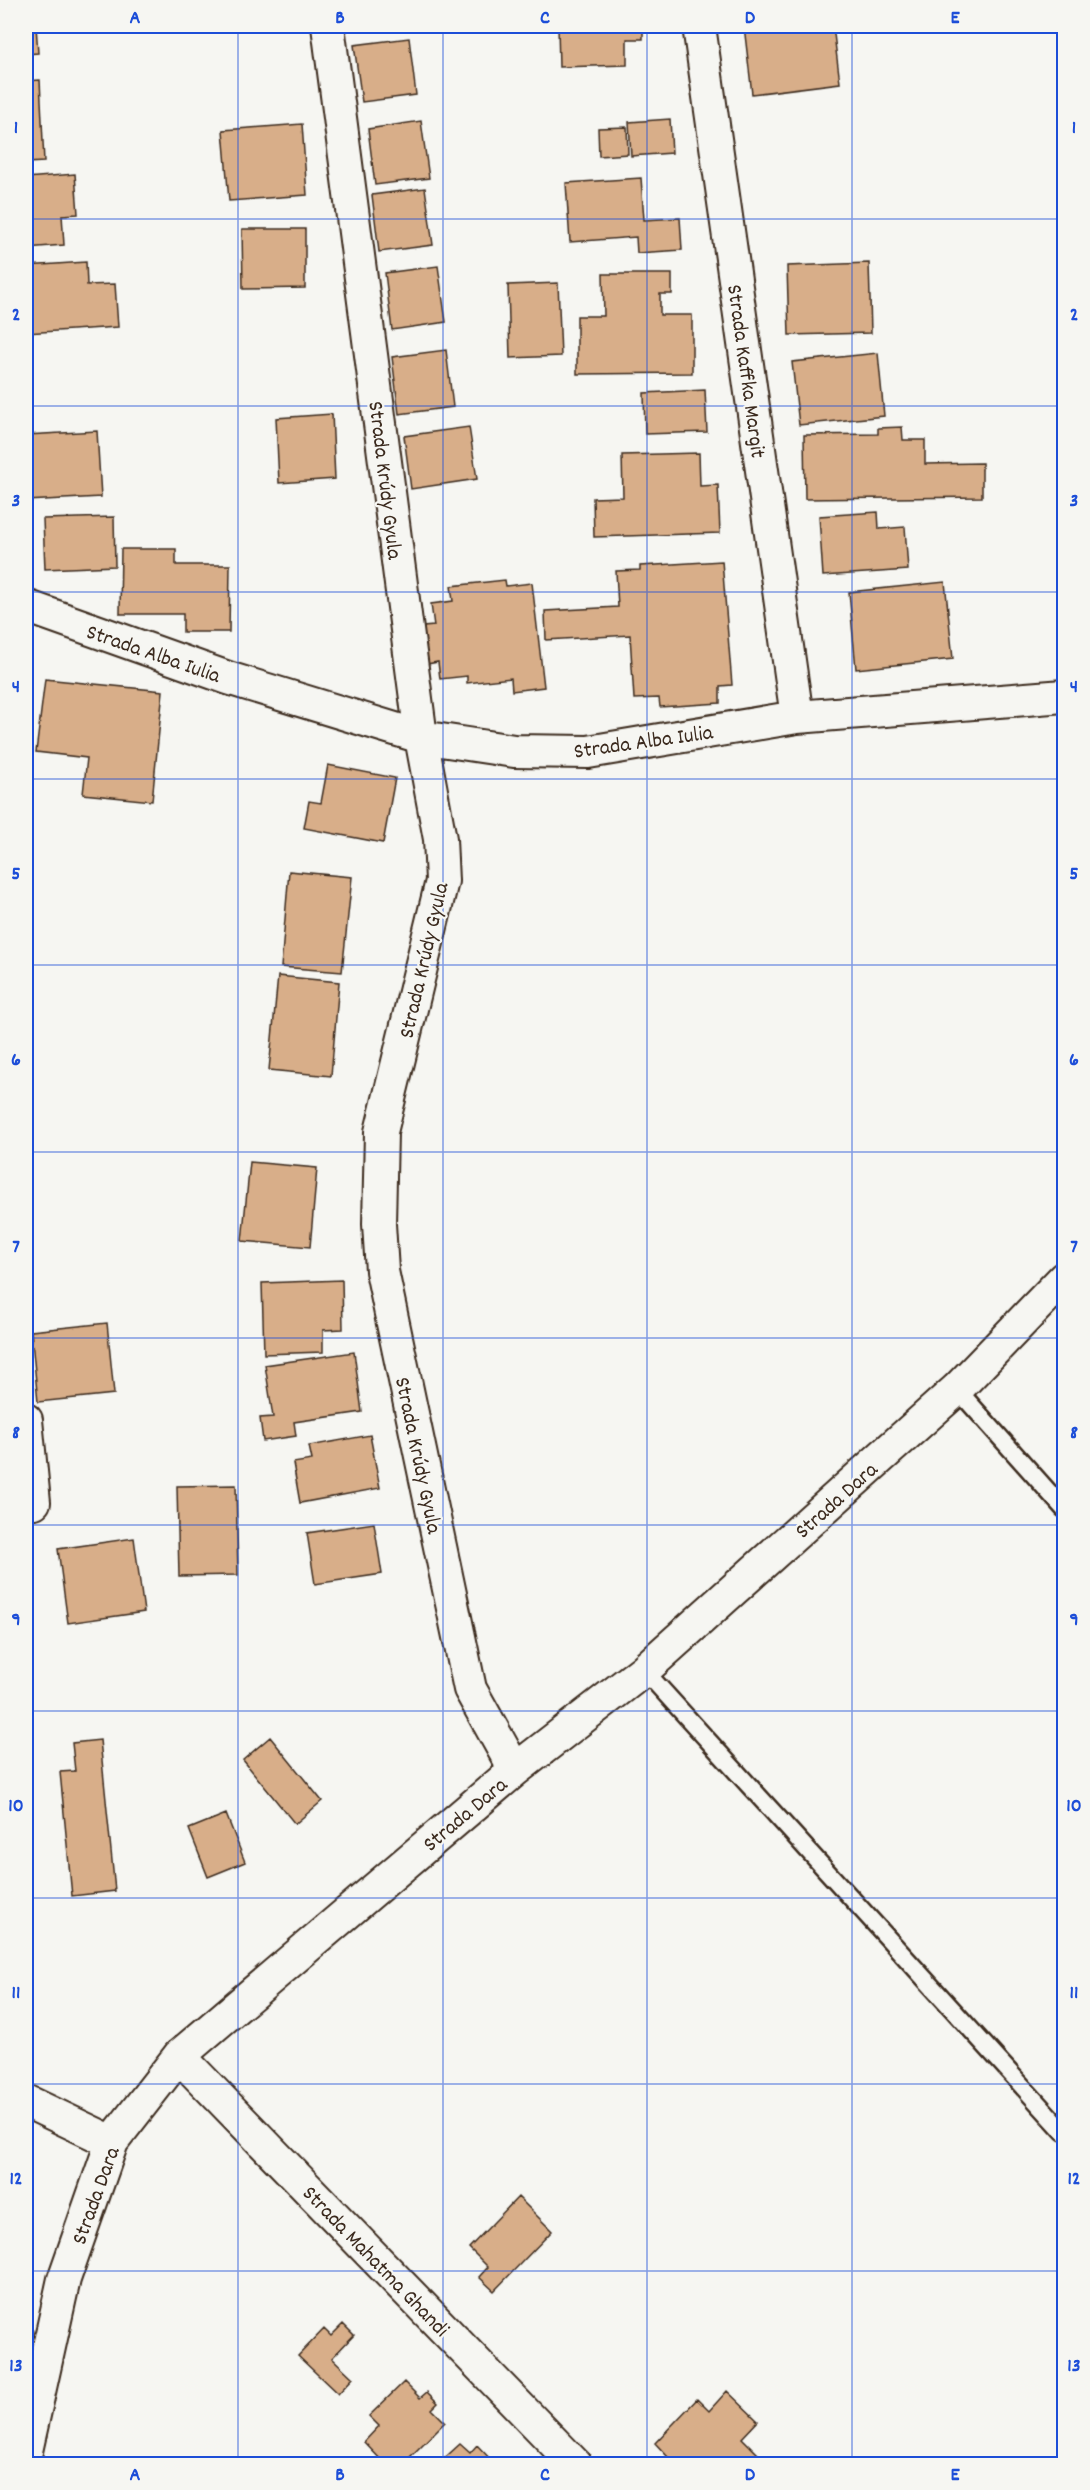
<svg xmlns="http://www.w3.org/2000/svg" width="1090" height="2490" viewBox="0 0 1090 2490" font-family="Dekko,sans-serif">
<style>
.building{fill:#d8ae89;stroke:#3b2a1e;stroke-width:1.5}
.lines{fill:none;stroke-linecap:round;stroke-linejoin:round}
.lane-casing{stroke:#3b2a1e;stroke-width:21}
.street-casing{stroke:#3b2a1e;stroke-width:36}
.lane{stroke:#f6f6f2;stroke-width:16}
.street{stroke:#f6f6f2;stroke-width:32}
.grid{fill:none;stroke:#1d4ed8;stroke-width:1.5;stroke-opacity:0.55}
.labels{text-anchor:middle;stroke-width:4.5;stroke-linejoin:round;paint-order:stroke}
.street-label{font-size:22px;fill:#3b2a1e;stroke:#f6f6f2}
.neatline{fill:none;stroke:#1d4ed8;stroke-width:2}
.grid-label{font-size:20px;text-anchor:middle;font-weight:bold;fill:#1d4ed8}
</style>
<rect width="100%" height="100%" fill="#f6f6f2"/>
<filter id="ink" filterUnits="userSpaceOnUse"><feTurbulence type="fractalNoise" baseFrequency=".0167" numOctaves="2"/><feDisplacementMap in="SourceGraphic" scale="12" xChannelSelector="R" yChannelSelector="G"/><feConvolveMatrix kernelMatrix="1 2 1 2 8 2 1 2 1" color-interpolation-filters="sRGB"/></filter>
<g filter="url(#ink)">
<path class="building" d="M26,26H36L38,53L26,54Z
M558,26H643V39H627V65L559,67Z
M744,26H833L840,83L752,94Z
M409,38L416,95L362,102L354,45Z
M40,80L44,162L26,163V81Z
M670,119L672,153L631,156L629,122Z
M421,121L429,178L375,185L368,129Z
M302,124L307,195L229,201L223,130Z
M627,127L628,154L599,156L598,128Z
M75,174L78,214L62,215L64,245L26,248V178Z
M641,178L644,220L680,218L682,250L637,253L636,237L570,242L566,183Z
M425,188L433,245L379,252L372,195Z
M242,229H305V288L243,289Z
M86,262L87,285L115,284L118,327L26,333V266Z
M869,263L871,333L789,335L787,266Z
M438,266L446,322L392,330L385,273Z
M603,274H672V294H660V315H692V373L577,374V316H604Z
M558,283L561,356L510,358L508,285Z
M446,350L453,407L399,414L392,357Z
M878,353L884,416L799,425L792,362Z
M705,390L707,432L645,434L644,393Z
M332,414L335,479L279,483L276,418Z
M469,427L477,479L411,489L404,436Z
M902,427L903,440H925V464L982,463V497L805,499L804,435L878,434V428Z
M97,431L101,497L26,501V435Z
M699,453L700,486L718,485L720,533L594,537L593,498L623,497L622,455Z
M878,512L879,529L905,527L908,570L823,576L819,516Z
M114,517L115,566L45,569L43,519Z
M121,549H176V565H230L229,632H183V614H120Z
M722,561L732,685L720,686V703L660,707L659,698L634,699L630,635L546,640L545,611L618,607L616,571L640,570V566Z
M505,580L506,586L532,583L544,687L512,691L511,678L467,683V676L440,679L438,662L427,664L423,627L434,626L431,604L453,601L451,586Z
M945,582L953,659L856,669L849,592Z
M45,679L163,691L152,801L83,794L87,758L36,752Z
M328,765L395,778L383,843L304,828L309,801L321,803Z
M289,871L352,877L342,972L281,967Z
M278,976L339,982L331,1076L269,1070Z
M250,1162L317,1168L310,1247L242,1241Z
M342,1280L343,1329L323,1330V1352L264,1354L262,1283Z
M107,1323L114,1394L38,1402L31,1331Z
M354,1352L362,1412L294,1422L296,1436L263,1441L260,1418L273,1417L265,1365Z
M370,1435L380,1488L300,1503L293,1463L312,1460L309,1446Z
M236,1485L238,1575L179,1576L177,1486Z
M374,1523L382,1574L315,1584L307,1533Z
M134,1538L144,1612L68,1623L58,1549Z
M270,1737L322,1801L295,1824L243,1760Z
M100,1740L115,1891L72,1896L60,1772L75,1771L72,1743Z
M226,1814L245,1862L208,1877L189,1829Z
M518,2197L552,2231L494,2291L479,2277L488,2267L469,2248Z
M343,2324L354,2335L332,2358L353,2378L338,2394L298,2356L324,2329L331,2336Z
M404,2382L420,2398L427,2392L438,2403L432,2409L445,2422L403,2464H385L364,2442L379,2426L369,2416Z
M727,2391L758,2421L742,2438L759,2455L750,2464H661L668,2457L655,2443L697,2399L709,2411Z
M460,2444L470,2453L477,2445L495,2464H438Z"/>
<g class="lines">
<defs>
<path id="lane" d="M957,1389L1064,1509
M644,1670L1064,2132"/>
<path id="street" d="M328,26L421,737L440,839L442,881L381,1132L379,1224L382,1271L470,1689L515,1770
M699,26L797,717
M26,606L228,678L421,737L514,751L588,752L797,717L1064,696
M26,1420L34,1502
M179,2056L575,2464
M26,2101L112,2142
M26,2451L64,2279L112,2142L179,2056L515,1770L644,1670L957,1389L1064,1278"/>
</defs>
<use href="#lane" class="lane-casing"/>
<use href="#street" class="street-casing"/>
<use href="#lane" class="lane"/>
<use href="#street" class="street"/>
</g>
</g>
<path class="grid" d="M238,26V2464M443,26V2464M647,26V2464M852,26V2464M26,219H1064M26,406H1064M26,592H1064M26,779H1064M26,965H1064M26,1152H1064M26,1338H1064M26,1525H1064M26,1711H1064M26,1898H1064M26,2084H1064M26,2271H1064"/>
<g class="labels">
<g class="street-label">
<text transform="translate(748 371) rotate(82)" y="8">Strada Kaffka Margit</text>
<text transform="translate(387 480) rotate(83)" y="8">Strada Krúdy Gyula</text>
<text transform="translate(154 652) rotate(19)" y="8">Strada Alba Iulia</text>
<text transform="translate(643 740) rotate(-8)" y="8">Strada Alba Iulia</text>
<text transform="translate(422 960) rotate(-77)" y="8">Strada Krúdy Gyula</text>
<text transform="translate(420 1455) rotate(78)" y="8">Strada Krúdy Gyula</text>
<text transform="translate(835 1499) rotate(-42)" y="8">Strada Dara</text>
<text transform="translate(464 1813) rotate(-40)" y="8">Strada Dara</text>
<text transform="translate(94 2195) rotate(-70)" y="8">Strada Dara</text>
<text transform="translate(377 2260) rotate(46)" y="8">Strada Mahatma Ghandi</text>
</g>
</g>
<rect width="1090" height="2490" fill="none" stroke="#f6f6f2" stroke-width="66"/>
<rect x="33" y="33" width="1024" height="2424" class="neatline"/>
<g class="grid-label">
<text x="135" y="23">A</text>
<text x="340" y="23">B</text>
<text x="545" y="23">C</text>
<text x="750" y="23">D</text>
<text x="955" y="23">E</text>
<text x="16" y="133">1</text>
<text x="1074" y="133">1</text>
<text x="16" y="320">2</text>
<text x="1074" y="320">2</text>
<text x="16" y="506">3</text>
<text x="1074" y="506">3</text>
<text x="16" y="692">4</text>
<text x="1074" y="692">4</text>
<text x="16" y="879">5</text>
<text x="1074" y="879">5</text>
<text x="16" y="1065">6</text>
<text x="1074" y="1065">6</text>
<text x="16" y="1252">7</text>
<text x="1074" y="1252">7</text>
<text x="16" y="1438">8</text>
<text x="1074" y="1438">8</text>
<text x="16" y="1625">9</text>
<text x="1074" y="1625">9</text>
<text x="16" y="1811">10</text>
<text x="1074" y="1811">10</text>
<text x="16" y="1998">11</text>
<text x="1074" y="1998">11</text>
<text x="16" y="2184">12</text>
<text x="1074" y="2184">12</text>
<text x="16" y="2371">13</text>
<text x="1074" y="2371">13</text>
<text x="135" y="2480">A</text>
<text x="340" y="2480">B</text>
<text x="545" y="2480">C</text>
<text x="750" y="2480">D</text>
<text x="955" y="2480">E</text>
</g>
</svg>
